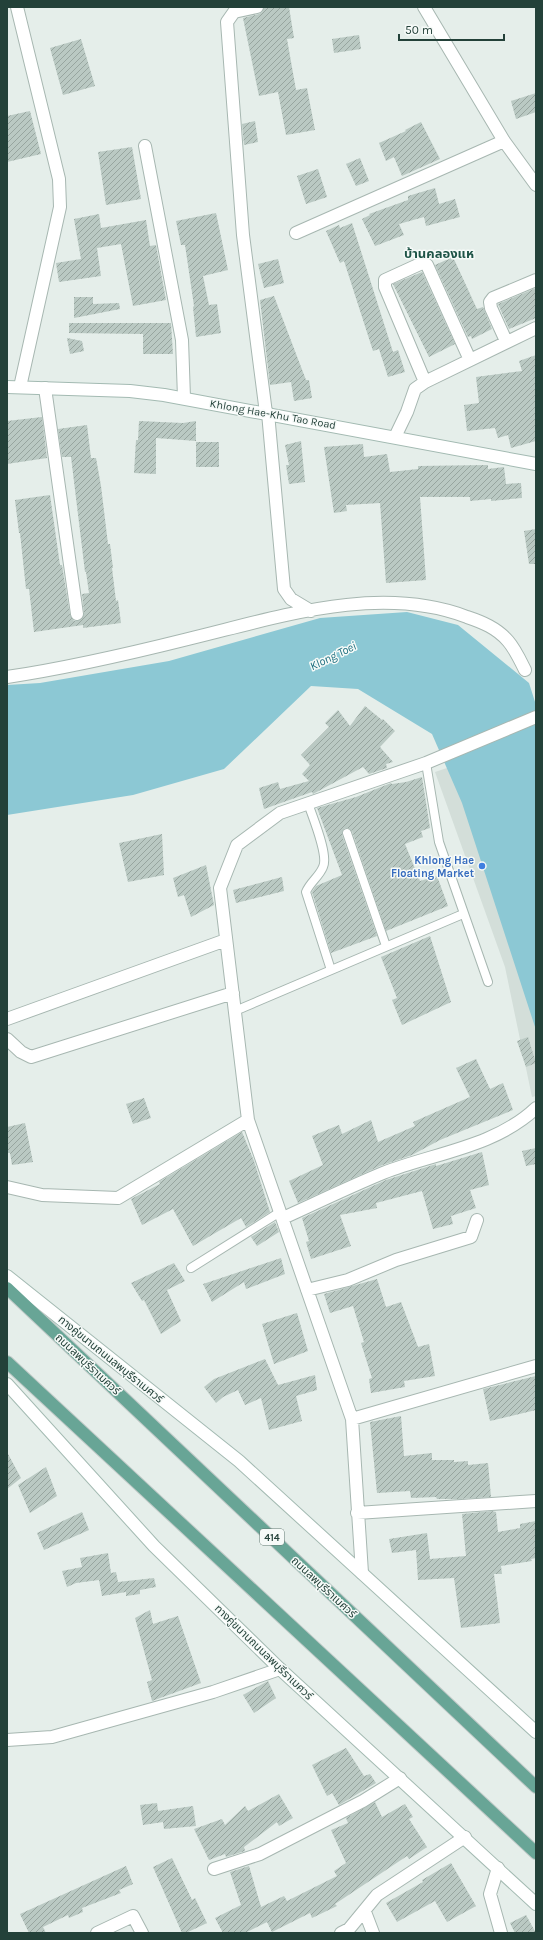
<svg xmlns="http://www.w3.org/2000/svg" width="543" height="1940" viewBox="0 0 543 1940" font-family="Karla,'Noto Sans Thai',sans-serif">
<style>
.built{fill:#d3ded9}
.water{fill:#8cc8d4}
.building{fill:url(#building-hatch)}
.lines{fill:none;stroke-linecap:round;stroke-linejoin:round}
.lane-casing{stroke:#a7b7b1;stroke-width:10}
.street-casing{stroke:#a7b7b1;stroke-width:14}
.secondary-casing{stroke:#a3bab2;stroke-width:14}
.primary-casing{stroke:#c1cac8;stroke-width:14}
.lane{stroke:#fff;stroke-width:8}
.street{stroke:#fff;stroke-width:12}
.secondary{stroke:#fff;stroke-width:12}
.primary{stroke:#68a596;stroke-width:12}
.shop-dot{fill:#3f7fe0;stroke:#f6faf8;stroke-width:1.5}
.labels{text-anchor:middle;stroke-width:3;stroke-linejoin:round;paint-order:stroke}
.shield{fill:#f6faf8;stroke:#627872;stroke-width:1}
.shield-label{font-size:10px;font-weight:bold;fill:#234139}
.street-label{font-size:11px;fill:#234139;stroke:#f6faf8}
.shop-label{font-size:11px;font-weight:bold;fill:#366cbe;stroke:#f6faf8;text-anchor:end}
.water-label{font-size:12px;font-style:italic;fill:#1b6e7f;stroke:#f6faf8}
.quarter-label{font-size:13px;font-weight:bold;fill:#1e5447;stroke:#f6faf8}
</style>
<defs>
<pattern id="building-hatch" width="6" height="6" patternUnits="userSpaceOnUse"><rect width="6" height="6" fill="#bac9c3"/><path d="M-1 1l2-2M0 6l6-6M5 7l2-2" fill="none" stroke="#97a59f"/></pattern>
</defs>
<rect width="100%" height="100%" fill="#e5eeea"/>
<path class="built" d="M459,764L536,988V1096L532,1097L505,967L435,772Z"/>
<path class="water" d="M407,612L458,625L529,683L536,705V1030L462,803L432,734L358,689L311,686L224,769L133,795L7,815V685L40,683L169,661L320,618Z"/>
<path class="building" d="M264,7H289L294,38L287,39L296,90L307,88L315,130L286,135L278,92L259,96L243,18L259,14L262,12Z
M359,35L361,49L334,53L332,39Z
M81,39L95,86L63,95L50,48Z
M536,93V112L516,119L511,101Z
M30,111L41,154L7,162V116Z
M255,121L258,142L244,145L242,124Z
M421,122L440,159L402,176L394,157L386,161L379,143L406,131L405,130Z
M132,147L141,199L106,205L98,152Z
M360,158L369,181L356,186L346,164Z
M318,169L327,197L306,204L297,176Z
M435,188L439,204L455,199L460,217L426,226L424,217L399,224L404,235L375,246L362,219L370,215L369,214L408,200V196Z
M216,213L228,270L203,276L209,305L217,304L221,333L196,337L193,307L194,306L185,245H181L176,221Z
M99,214L101,228L146,220L150,246L156,245L166,300L133,306L121,244L97,248L101,276L59,282L56,263L81,259L74,219Z
M352,223L393,352L398,350L405,372L388,377L379,349L373,351L344,261L340,263L326,231L339,225L340,228Z
M453,257L477,309L483,307L492,329L472,339L471,336L468,337L435,265Z
M278,259L284,283L264,288L258,264Z
M422,272L455,344L429,357L393,284Z
M536,288V318L509,329L498,304Z
M274,296L306,380H309L312,398L294,401L291,382L270,385L260,300Z
M74,297H93V304L119,303L120,309L74,318Z
M69,323H171L173,354H143V334L69,333Z
M67,338L82,341L84,351L70,354Z
M536,355V441L511,448L508,435L498,438L495,428L467,431L464,405L479,403L476,377L522,371L519,361Z
M42,417L47,458L7,464V421Z
M139,421L183,423L196,421V441L156,438V474L134,473L136,440H138Z
M87,425L91,458H96L101,486L108,544H110L113,568H112L116,601L118,600L121,623L83,628V625L34,632L29,589H26L20,533H19L15,500L50,495L60,565H62L70,615L74,621L81,620L84,613L82,594L89,593L86,572H85L71,457H62L58,429Z
M301,441L305,482L289,484L286,465H289L285,445Z
M196,442H219V467H196Z
M363,444L364,457L387,454L390,472L418,469V466L488,465V469L504,467L506,484L521,483L522,498L491,501V499L470,501V497H420L426,580L386,583L380,503L346,505L347,511L334,513L324,447Z
M536,529V564H529L524,531Z
M365,706L382,720L383,719L395,731L380,747L393,762L386,764L387,768L369,774L363,767L313,794L312,792L264,809L259,788L278,782L280,789L309,781L302,774L310,765L301,755L329,727L325,723L338,710L350,726Z
M422,777L430,828L421,831L423,837L405,844L420,881L437,876L448,906L386,931L352,831L348,828H345L342,832V835L377,936L331,953L312,892L316,886L342,875L317,808L356,797L391,783L392,784L406,782Z
M162,834L164,875L128,882L119,843Z
M206,865L214,905L191,917L184,895L178,897L173,878Z
M282,877L284,891L236,903L233,890Z
M430,936L451,1002L402,1025L392,1000L397,998L381,957Z
M528,1037L536,1063L526,1067L517,1041Z
M476,1059L490,1089L503,1083L513,1110L440,1140L412,1155L380,1166L298,1203L289,1181L323,1165L312,1136L339,1125L342,1134L371,1120L378,1142L415,1126L413,1122L470,1097L456,1068Z
M144,1098L151,1118L133,1124L126,1104Z
M25,1123L33,1162L12,1165L10,1153H7V1127Z
M242,1132L254,1161L270,1212L246,1227L241,1218L193,1246L173,1209L142,1225L131,1199L160,1184L159,1182Z
M536,1148V1164L526,1166L522,1151Z
M482,1152L489,1185L470,1190L476,1208L451,1216L453,1224L433,1229L422,1191L376,1203L377,1208L340,1215L351,1246L311,1259L306,1242L309,1241L302,1218L386,1180L436,1164V1166Z
M275,1222L279,1232L257,1246L251,1237Z
M281,1258L285,1274L246,1289L244,1282L212,1302L203,1284Z
M174,1263L185,1281L167,1290L181,1321L161,1334L144,1300L142,1301L131,1283Z
M377,1279L386,1307L401,1302L418,1347L429,1344L435,1376L404,1381L405,1387L371,1393L369,1379L372,1378L361,1343L364,1342L353,1306L330,1313L324,1294Z
M297,1313L308,1351L274,1364L262,1324Z
M265,1359L278,1385L315,1375L317,1390L296,1396L302,1421L269,1430L261,1398L245,1405L238,1390L223,1397L216,1403L204,1387L214,1379Z
M536,1376V1410L490,1421L483,1389Z
M401,1416L404,1456L432,1453V1460H454V1462L468,1461V1465L488,1463L491,1497L460,1499H437L436,1497L411,1498L410,1491L377,1493L370,1422Z
M7,1452L21,1478L7,1489Z
M46,1467L57,1496L30,1513L18,1485Z
M492,1511L496,1512L498,1532L520,1528V1524L536,1521V1558L531,1559L532,1561L501,1566L502,1574H494L500,1623L461,1628L454,1578L418,1580L416,1550L392,1553L389,1539L427,1533L430,1559L466,1556L462,1514Z
M82,1512L89,1530L44,1550L37,1533Z
M108,1553L111,1573L116,1572L118,1582L154,1578L156,1587L140,1590V1594L126,1596V1592L102,1596L99,1580L76,1583L67,1587L62,1571L82,1567L80,1558Z
M150,1610L153,1624L178,1616L201,1683L152,1701L147,1682L152,1680L135,1618Z
M268,1681L276,1698L254,1713L243,1695Z
M346,1748L364,1776L370,1774L376,1783L339,1805L332,1793L327,1796L312,1765Z
M279,1794L293,1818L279,1826L277,1822L244,1847L245,1851L226,1857L225,1854L209,1860L194,1829L222,1819L225,1825L245,1806L248,1811Z
M375,1802L382,1817L405,1804L413,1817L409,1819L427,1847L409,1859L407,1856L335,1904L337,1906L312,1918L310,1913L272,1932L267,1922L245,1933H223L215,1918L241,1905L230,1872L249,1866L261,1907L284,1896L287,1901L337,1876L334,1871L346,1863L331,1830L348,1823L346,1818Z
M157,1803L158,1811L193,1806L196,1826L164,1829L163,1822L143,1825L140,1805Z
M172,1858L192,1900L195,1898L207,1923L186,1933H182L153,1867Z
M451,1863L476,1906L447,1922L435,1901L397,1922L386,1903L423,1882L422,1880Z
M126,1866L133,1884L119,1890L121,1893L82,1908L83,1912L69,1918L68,1915L43,1927L46,1933H29L20,1914Z
M526,1915L536,1933H515L510,1923Z"/>
<g class="lines">
<defs>
<path id="lane" d="M426,763L439,842L488,982
M308,803C312,816 329,855 323,867C319,877 310,882 306,892L331,970
M347,833L386,946
M235,1011L463,914
M191,1268L280,1212"/>
<path id="street" d="M17,7L59,179L60,207L20,387
M257,7L234,12L227,22L243,235L266,413
M424,7L504,141L536,185
M145,146L182,340L184,398
M296,233L504,141
M506,341L491,308L490,302L493,298L536,280
M425,382L385,287V280L420,264L424,263L427,265L470,360
M45,388L77,614
M268,413L284,589L291,599L311,611
M395,437L407,412L415,389L425,382L536,328
M7,677C68,668 128,654 188,639C276,618 378,583 467,617C482,622 497,628 508,641C515,649 520,660 525,670
M7,1019L226,940
M7,1039L21,1052L31,1057L233,993
M7,1187L42,1195L118,1198L248,1120
M283,1218C316,1203 349,1187 383,1173C434,1153 495,1147 536,1108
M307,1290L348,1280L396,1260L471,1237L477,1220
M352,1419L536,1366
M357,1513L536,1501
M362,1573L352,1419L248,1120L220,888L237,845L280,813L426,763L536,717
M7,1740L52,1737L213,1692L280,1669
M498,1868L490,1894L501,1933
M214,1869L260,1854L363,1801L400,1778
M365,1912L373,1933
M97,1933L133,1916L142,1933
M341,1933L349,1929L377,1895L465,1837"/>
<path id="secondary" d="M7,387L130,391L164,395L536,464
M7,1276L239,1461L536,1732
M7,1384L154,1546L280,1669L536,1904"/>
<path id="primary" d="M7,1288L536,1787
M7,1362L536,1853"/>
</defs>
<use href="#lane" class="lane-casing"/>
<use href="#street" class="street-casing"/>
<use href="#secondary" class="secondary-casing"/>
<use href="#primary" class="primary-casing"/>
<use href="#lane" class="lane"/>
<use href="#street" class="street"/>
<use href="#secondary" class="secondary"/>
<use href="#primary" class="primary"/>
</g>
<circle class="shop-dot" cx="482" cy="866" r="4"/>
<g class="labels">
<rect class="shield" x="260" y="1529" width="24" height="16" rx="3"/>
<g class="shield-label">
<text x="272" y="1541">414</text>
</g>
<g class="street-label">
<text transform="translate(273 414) rotate(10)" y="4">Khlong Hae-Khu Tao Road</text>
<text transform="translate(111 1359) rotate(39)" y="4">ทางคู่ขนานถนนลพบุรีราเมศวร์</text>
<text transform="translate(88 1364) rotate(43)" y="4">ถนนลพบุรีราเมศวร์</text>
<text transform="translate(324 1587) rotate(43)" y="4">ถนนลพบุรีราเมศวร์</text>
<text transform="translate(264 1652) rotate(44)" y="4">ทางคู่ขนานถนนลพบุรีราเมศวร์</text>
</g>
<g class="shop-label">
<text x="474" y="864">Khlong Hae<tspan x="474" dy="13">Floating Market</tspan></text>
</g>
<g class="water-label">
<text transform="translate(333 656) rotate(-26)" y="4">Klong Toei</text>
</g>
<g class="quarter-label">
<text x="439" y="258">บ้านคลองแห</text>
</g>
</g>
<rect width="543" height="1940" fill="none" stroke="#234139" stroke-width="16"/>
<path d="M399 34v6h105v-6" fill="none" stroke="#234139" stroke-width="2"/>
<text x="405" y="34" font-size="12" fill="#234139" stroke="#f6faf8" stroke-width="3" paint-order="stroke">50 m</text>
</svg>
